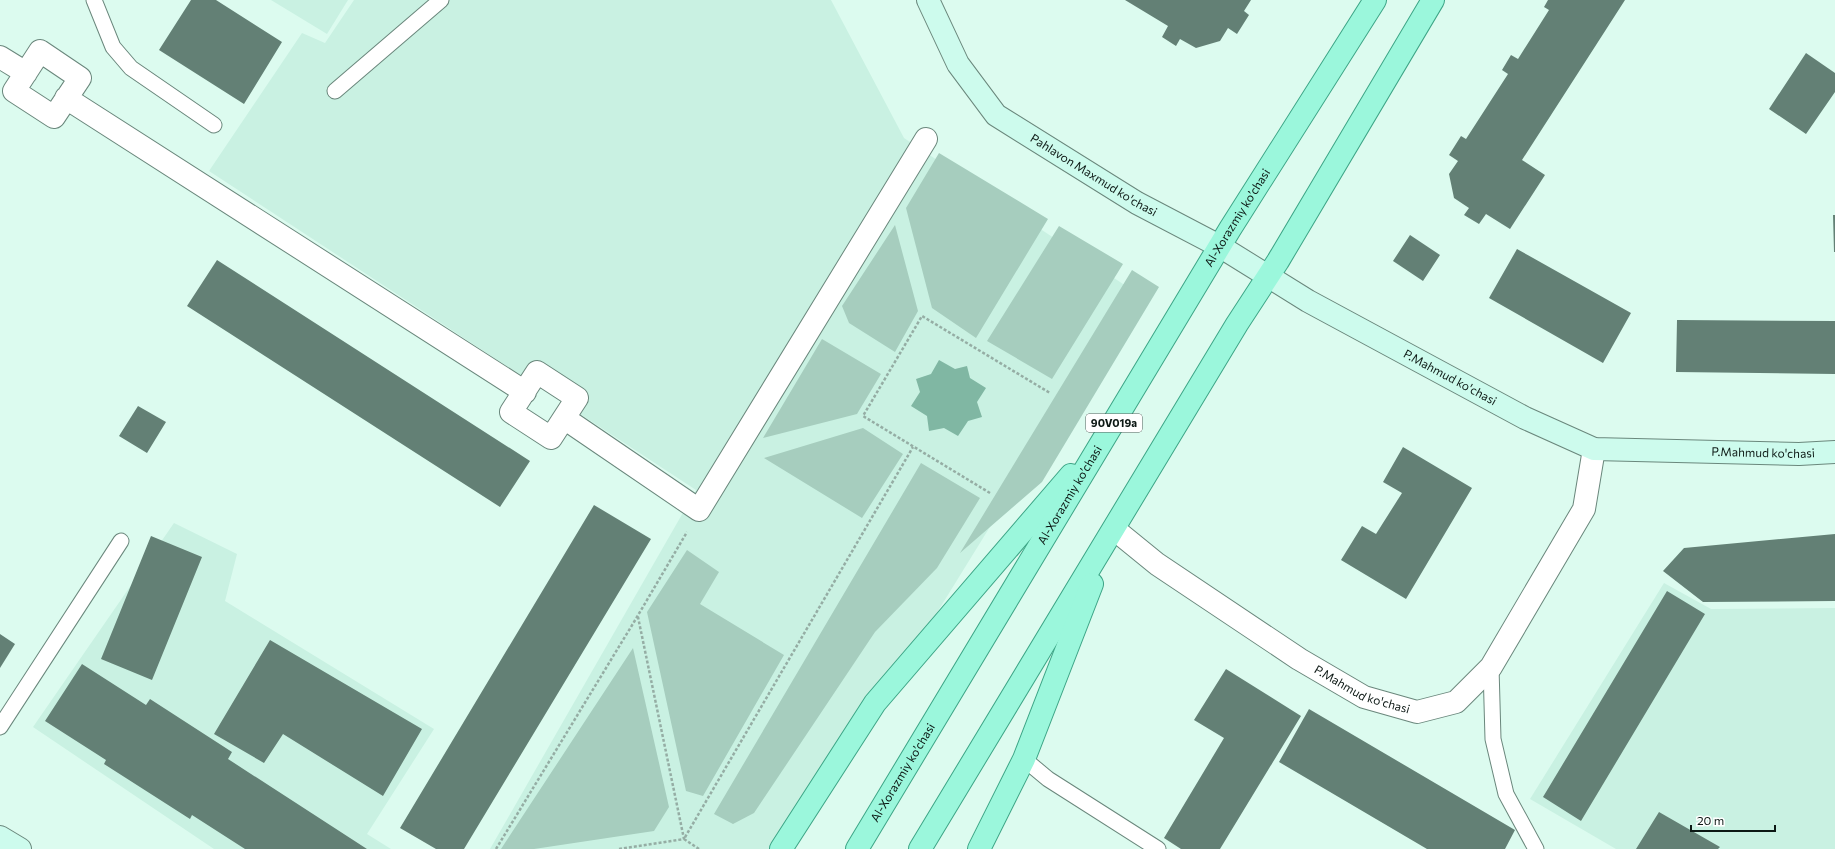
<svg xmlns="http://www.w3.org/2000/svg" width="1835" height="849" viewBox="0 0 1835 849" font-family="Commissioner,sans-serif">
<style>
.built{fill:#c9f1e2}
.green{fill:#a6cdbe}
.water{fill:#80b7a3}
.building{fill:#638075}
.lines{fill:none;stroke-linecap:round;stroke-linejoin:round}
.service-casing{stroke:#6a877c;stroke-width:17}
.pedestrian-casing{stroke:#6a877c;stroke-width:24}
.minor-casing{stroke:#6a877c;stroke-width:24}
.secondary-casing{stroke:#6a877c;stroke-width:24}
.primary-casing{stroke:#3da586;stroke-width:24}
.path{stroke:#95ada4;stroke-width:2.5;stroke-dasharray:3 2;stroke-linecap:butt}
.service{stroke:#fff;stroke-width:15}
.pedestrian{stroke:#fff;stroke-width:22}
.minor{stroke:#fff;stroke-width:22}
.secondary{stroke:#cdfbed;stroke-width:22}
.primary{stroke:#9bf7dc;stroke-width:22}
.labels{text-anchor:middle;stroke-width:3;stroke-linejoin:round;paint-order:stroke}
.shield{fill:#fff;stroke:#555d5a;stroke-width:1}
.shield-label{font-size:11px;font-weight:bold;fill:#0c1814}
.street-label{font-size:12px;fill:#0c1814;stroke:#fff}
</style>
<rect width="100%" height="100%" fill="#dcfbef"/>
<path class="built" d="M271,0H348L327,34Z
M354,0H831L904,138L1135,292L791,849H490L696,490L209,171L302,33L325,43Z
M174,523L237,554L225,601L434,729L367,834L391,849H214L33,727Z
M1664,583L1711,609L1835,608V849H1616L1530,799Z"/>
<path class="green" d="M939,153L1048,219L976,338L932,308L906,208Z
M895,225L918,311L895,352L849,323L842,306Z
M1059,226L1123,264L1052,379L987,341Z
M1132,270L1159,287L1042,482L960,553Z
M822,339L881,374L857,414L763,438Z
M863,428L903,454L862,518L764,458Z
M921,463L980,498L937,568L875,632L754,813L733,824L714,814Z
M687,550L719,572L700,604L784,655L703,796L686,791L647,612Z
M633,648L669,807L654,831L534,849H501Z"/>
<path class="water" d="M939,360L955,369L967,366L970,378L986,388L977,402L982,417L968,421L958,436L944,428L929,431L927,416L911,406L920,392L916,379L931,374Z"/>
<path class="building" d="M191,0H216L282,42L244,104L159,50Z
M1125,0H1251L1244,11L1249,15L1237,34L1228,28L1220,41L1196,48L1180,39L1176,46L1162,37L1168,26Z
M1548,0H1625L1522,160L1545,175L1510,229L1486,214L1479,224L1464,215L1469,208L1454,198L1449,174L1458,161L1449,155L1461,136L1466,139L1508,74L1502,70L1511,55L1518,59L1549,10L1544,7Z
M1806,53L1835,73V92L1806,134L1769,109Z
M1833,215H1835V252H1834Z
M1410,235L1440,255L1423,281L1393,261Z
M1517,249L1631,313L1603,363L1489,298Z
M217,260L530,461L500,507L187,306Z
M1677,320L1835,321V374L1676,372Z
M138,406L166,422L147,453L119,436Z
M1403,447L1472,488L1406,599L1341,560L1362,526L1376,534L1402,493L1383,482Z
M594,505L651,539L464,849H436L400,828Z
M1835,534V601L1703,602L1663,571L1684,548Z
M151,536L202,557L152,680L101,659Z
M1667,591L1705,614L1581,821L1543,797Z
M0,634L15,644L0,668Z
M270,640L422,729L383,796L283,734L264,763L214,734Z
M82,664L146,705L150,699L232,752L228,759L367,849H245L192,815L190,819L104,764L106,760L45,721Z
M1226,669L1301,716L1220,849H1181L1164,838L1224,738L1194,720Z
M1309,709L1515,830L1505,849H1427L1279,762Z
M1659,812L1720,847L1718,849H1636Z"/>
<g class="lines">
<defs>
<path id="service" d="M94,0L113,47L131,68L214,125
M335,91L441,0
M1491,667L1493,739L1506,794L1536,849
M0,727L121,541
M1024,759L1048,779L1158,849"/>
<path id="pedestrian" d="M40,51L80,78L54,117L14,91Z
M0,57L26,73
M66,98L525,392
M537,372L577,398L551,438L511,412Z
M564,418L699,510L926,139"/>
<g id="minor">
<path id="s1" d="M1114,529L1157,564L1299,659L1364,697L1417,712L1456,702L1491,667L1584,509L1594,449"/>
</g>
<g id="secondary">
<path id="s2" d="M928,0L958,64L996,115L1137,203L1221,247L1308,301L1525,418L1594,449L1799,454L1835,452"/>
<path d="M0,837L20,849"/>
</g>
<g id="primary">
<path d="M781,849L875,703L1071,475"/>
<path id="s3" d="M857,849L1230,229L1375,0"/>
<path d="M920,849L1237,324L1278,261L1433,0"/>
<path d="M979,849L1024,759L1092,584"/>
</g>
</defs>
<use href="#service" class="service-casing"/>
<use href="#pedestrian" class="pedestrian-casing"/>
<use href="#minor" class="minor-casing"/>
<use href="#secondary" class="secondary-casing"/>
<use href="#primary" class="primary-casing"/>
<path class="path" d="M990,493L863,416L922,316L1050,393
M496,849L637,617L687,532
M619,849L684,839L638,617
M699,849L684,839L913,447"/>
<use href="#service" class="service"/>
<use href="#pedestrian" class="pedestrian"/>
<use href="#minor" class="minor"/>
<use href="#secondary" class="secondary"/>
<use href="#primary" class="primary"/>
</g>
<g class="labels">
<rect class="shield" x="1086" y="414" width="56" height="18" rx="3"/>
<g class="shield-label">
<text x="1114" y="427">90V019a</text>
</g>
<g class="street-label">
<text dy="4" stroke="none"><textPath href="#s2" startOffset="249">Pahlavon Maxmud ko'chasi</textPath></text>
<text dy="4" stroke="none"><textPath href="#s3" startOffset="737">Al-Xorazmiy ko’chasi</textPath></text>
<text dy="4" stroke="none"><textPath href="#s2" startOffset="659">P.Mahmud ko'chasi</textPath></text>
<text dy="4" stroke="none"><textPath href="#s2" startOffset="989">P.Mahmud ko'chasi</textPath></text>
<text dy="4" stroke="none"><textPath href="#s3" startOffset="413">Al-Xorazmiy ko’chasi</textPath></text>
<text dy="4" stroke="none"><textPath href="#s1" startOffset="297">P.Mahmud ko'chasi</textPath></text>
<text dy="4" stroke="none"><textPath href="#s3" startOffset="89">Al-Xorazmiy ko’chasi</textPath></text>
</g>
</g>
<path d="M1691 825v6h84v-6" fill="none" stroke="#0c1814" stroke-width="2"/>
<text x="1697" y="825" font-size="12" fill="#0c1814" stroke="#ffffff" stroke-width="3" paint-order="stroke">20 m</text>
</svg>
